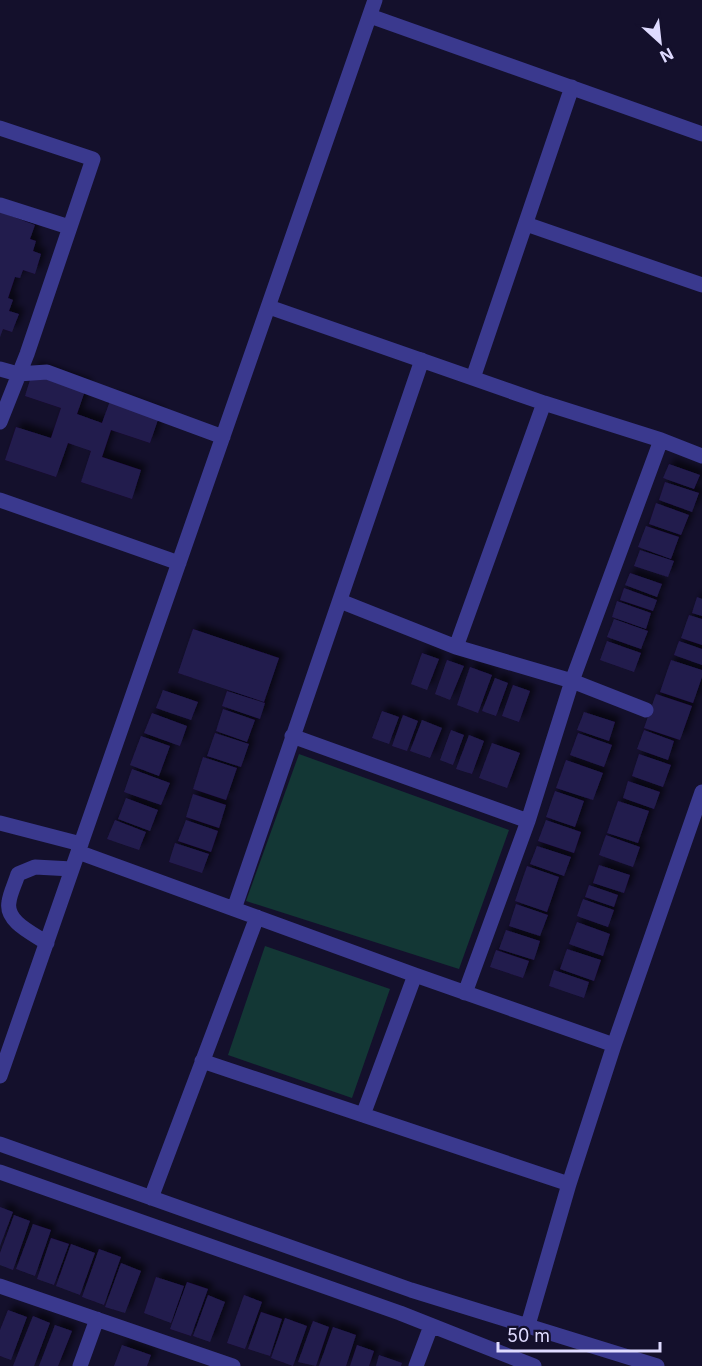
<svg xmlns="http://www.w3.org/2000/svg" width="702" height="1366" viewBox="0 0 702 1366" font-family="Inter,sans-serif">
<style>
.green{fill:#133735}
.building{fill:#241b4e;filter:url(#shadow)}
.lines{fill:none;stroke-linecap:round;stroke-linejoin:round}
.minor{stroke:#3a398e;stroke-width:15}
</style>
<defs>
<filter id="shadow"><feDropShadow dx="5.5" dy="-5.5" stdDeviation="3" flood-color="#0009"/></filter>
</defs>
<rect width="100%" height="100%" fill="#14102c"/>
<path class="green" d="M299,754L509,830L459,969L246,901Z
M265,946L390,989L352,1098L228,1055Z"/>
<path class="building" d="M0,212L35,225L30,239L36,241L33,251L41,254L35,274L23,270L20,278L15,277L8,298L13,300L9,311L19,314L12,332L3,329L0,337Z
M34,367L87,385L77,414L102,423L111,398L160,414L150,443L111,430L102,457L141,470L132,499L81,482L91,451L68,443L56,477L5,460L16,427L51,438L61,408L25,396Z
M669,464L700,475L694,489L663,478Z
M665,482L699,493L692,512L659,500Z
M656,503L689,515L681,535L649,524Z
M646,526L679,537L671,559L638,547Z
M640,550L674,561L668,577L634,566Z
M630,573L662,584L657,597L625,585Z
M624,588L657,600L653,611L620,600Z
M697,597L702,599V616L692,613Z
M617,601L651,613L646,629L612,617Z
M689,615L702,619V645L681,638Z
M614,619L648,631L641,649L607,637Z
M193,629L279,658L264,702L178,673Z
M607,641L641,653L634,672L600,660Z
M679,641L702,649V665L674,655Z
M422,653L439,659L427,690L411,684Z
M447,660L464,666L450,700L435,694Z
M671,660L702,670V677L693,703L660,692Z
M470,667L492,675L478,713L457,705Z
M495,678L508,683L496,716L482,711Z
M513,685L530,691L519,722L502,716Z
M163,690L198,702L191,720L156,708Z
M227,691L265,703L260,719L222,706Z
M656,694L692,706L680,740L644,728Z
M223,709L255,720L247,742L216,731Z
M382,711L399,717L389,744L372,738Z
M584,712L615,722L609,741L577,730Z
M152,713L187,726L180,746L144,733Z
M403,715L418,721L407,751L392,746Z
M422,720L442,728L430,758L410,751Z
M451,730L464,735L453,765L440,760Z
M644,730L674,741L668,760L637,749Z
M215,733L249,744L241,767L207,756Z
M578,733L612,745L604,767L570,755Z
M469,735L484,741L472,774L456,769Z
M141,736L170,746L159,776L130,765Z
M492,743L520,753L507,788L479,778Z
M639,754L671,765L663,787L632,776Z
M203,757L237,768L226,800L193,789Z
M566,760L603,773L593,800L556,788Z
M132,769L170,783L161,805L124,792Z
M628,781L660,792L654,809L623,798Z
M555,791L584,801L575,827L546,817Z
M193,794L226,805L219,828L186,817Z
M126,798L158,810L150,831L118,819Z
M618,801L649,811L638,843L607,833Z
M115,820L146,832L139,850L107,839Z
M186,820L218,831L211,852L178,841Z
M546,820L581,832L574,853L538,841Z
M606,835L640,847L633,867L599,855Z
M175,843L209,854L202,873L169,862Z
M537,846L571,857L564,876L530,864Z
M599,865L630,875L624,893L593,883Z
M527,866L559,877L547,912L515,901Z
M589,885L618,895L614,907L585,897Z
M583,899L614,910L608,927L577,916Z
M516,904L548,915L540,936L509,926Z
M577,922L610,934L603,956L569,944Z
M506,930L540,941L534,960L499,949Z
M567,949L601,960L594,981L560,969Z
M496,950L529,961L523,978L490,967Z
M554,970L589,982L584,998L549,986Z
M0,1207L13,1212L0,1246Z
M14,1215L30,1221L13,1270L0,1265V1253Z
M33,1224L51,1230L35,1276L16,1269Z
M51,1238L69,1244L54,1285L37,1279Z
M71,1244L95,1253L80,1295L56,1286Z
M99,1249L121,1257L104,1305L82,1297Z
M121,1263L141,1271L125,1313L105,1307Z
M156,1277L184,1286L171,1323L144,1313Z
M187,1282L208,1289L191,1336L170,1329Z
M208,1295L225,1302L210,1342L193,1336Z
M244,1295L262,1302L245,1349L227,1343Z
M8,1310L27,1317L11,1360L0,1356V1330Z
M261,1312L282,1319L270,1356L248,1349Z
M33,1316L50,1323L34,1366H13Z
M285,1318L307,1326L293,1366L271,1358Z
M313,1321L329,1327L316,1366L298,1362Z
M55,1325L72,1331L58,1366H39Z
M333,1327L356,1335L346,1366H319Z
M122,1345L151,1355L147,1366H114Z
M357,1345L374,1351L369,1366H350Z
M379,1355L402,1363L401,1366H376Z"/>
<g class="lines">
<path class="minor" d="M370,16L702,134
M0,128L93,159L27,354L0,422
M0,205L69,227
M526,224L702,285
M269,307L544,403L661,440L702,456
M0,369L18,374L47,372L223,437
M473,378L572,87
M0,500L179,563
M340,601L456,647L572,681L646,710
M456,647L544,403
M292,736L528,821
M0,823L81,844
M78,852L415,975L614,1045
M234,909L422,360
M47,943C34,934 5,922 9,902C10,893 15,884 18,874L35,867L72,869
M465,993L528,821L572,681L661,440
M202,1061L569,1184
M0,1076L375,0
M363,1115L415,975
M0,1144L411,1290L657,1366
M0,1172L400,1313L534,1366
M151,1198L257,917
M0,1286L233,1366
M528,1325L569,1184L614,1045L702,792
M80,1366L97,1319
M416,1366L431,1326"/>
</g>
<g transform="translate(660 42) rotate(153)" stroke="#14102c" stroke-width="4.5" paint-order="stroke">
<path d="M0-4.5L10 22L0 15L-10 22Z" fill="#dfdbff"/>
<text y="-9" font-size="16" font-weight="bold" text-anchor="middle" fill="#dfdbff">N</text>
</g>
<path d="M498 1342v9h162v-9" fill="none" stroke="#dfdbff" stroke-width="3"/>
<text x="507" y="1342" font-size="18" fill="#dfdbff" stroke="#14102c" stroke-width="4.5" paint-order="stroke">50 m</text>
</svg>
